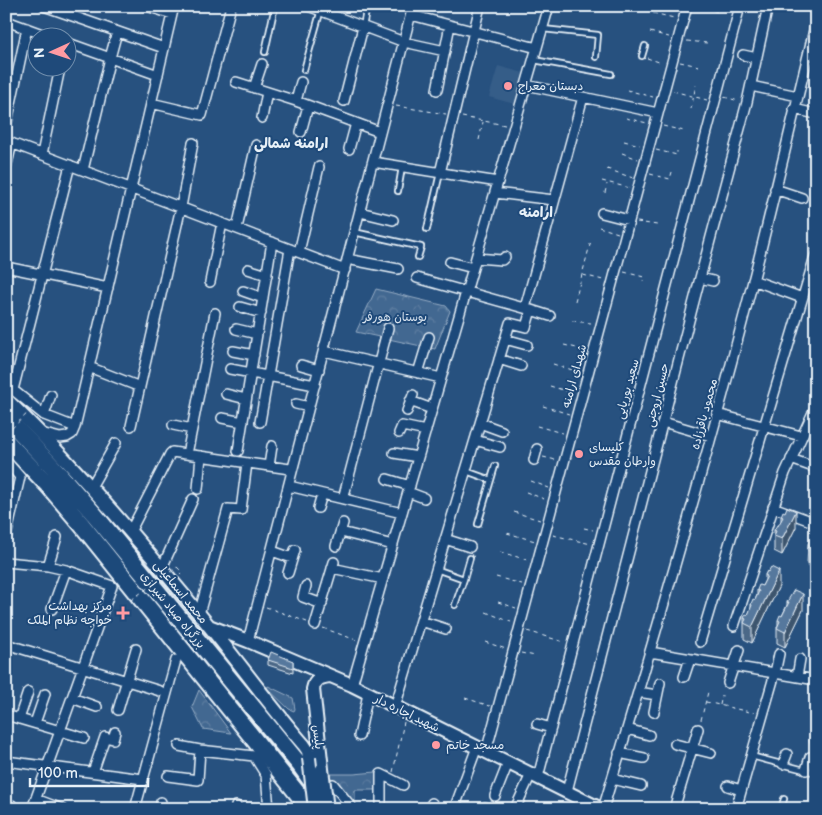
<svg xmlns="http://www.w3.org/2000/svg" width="822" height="815" viewBox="0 0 822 815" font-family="'Balsamiq Sans','Playpen Sans Arabic',sans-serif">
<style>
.built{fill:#355d88}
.grass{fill:url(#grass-tufts);stroke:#96acc4}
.park{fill:url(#park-crowns);stroke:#96acc4}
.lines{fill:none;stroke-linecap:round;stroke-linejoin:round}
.lane-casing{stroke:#e8f1f8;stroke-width:8}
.street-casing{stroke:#e8f1f8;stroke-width:12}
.secondary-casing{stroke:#e8f1f8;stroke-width:16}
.highway-casing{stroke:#e8f1f8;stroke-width:20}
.path{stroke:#e8f1f8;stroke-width:1;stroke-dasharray:4 4;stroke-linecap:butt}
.lane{stroke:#1f4a7a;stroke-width:4.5}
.street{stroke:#1f4a7a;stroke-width:9}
.secondary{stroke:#1f4a7a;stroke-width:12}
.highway{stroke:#1f4a7a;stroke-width:16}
.secondary-bridge-casing{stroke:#e8f1f8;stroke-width:16;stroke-linecap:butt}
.path-bridge{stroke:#e8f1f8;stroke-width:1;stroke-dasharray:4 4;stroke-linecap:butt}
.secondary-bridge{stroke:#1f4a7a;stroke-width:12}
.wall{fill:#4b6787;stroke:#e8f1f8}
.shaded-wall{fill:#3d546e;stroke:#e8f1f8}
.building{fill:#57789d;stroke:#e8f1f8}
.poi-dot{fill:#ff9aa2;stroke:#1f4a7a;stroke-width:2}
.labels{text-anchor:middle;stroke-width:4;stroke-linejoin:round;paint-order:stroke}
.poi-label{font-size:12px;fill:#e8f1f8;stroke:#1f4a7a;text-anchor:start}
.park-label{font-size:12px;fill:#d8e3ee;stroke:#1f4a7a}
.street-label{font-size:12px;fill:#e8f1f8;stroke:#1f4a7a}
.neighbourhood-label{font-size:14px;font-weight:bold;fill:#e8f1f8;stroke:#1f4a7a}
</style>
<defs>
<pattern id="grass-tufts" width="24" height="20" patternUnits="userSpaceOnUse" patternTransform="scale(1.25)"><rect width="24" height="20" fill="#436891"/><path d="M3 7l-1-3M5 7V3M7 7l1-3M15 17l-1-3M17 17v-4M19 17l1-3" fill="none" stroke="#5e7ea1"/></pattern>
<pattern id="park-crowns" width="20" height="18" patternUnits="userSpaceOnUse" patternTransform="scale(1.25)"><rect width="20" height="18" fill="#436891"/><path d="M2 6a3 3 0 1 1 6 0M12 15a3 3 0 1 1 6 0" fill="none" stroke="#5e7ea1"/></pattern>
</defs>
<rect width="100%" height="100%" fill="#27517f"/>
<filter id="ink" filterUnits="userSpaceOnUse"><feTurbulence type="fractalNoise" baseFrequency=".02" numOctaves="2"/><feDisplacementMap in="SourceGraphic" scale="10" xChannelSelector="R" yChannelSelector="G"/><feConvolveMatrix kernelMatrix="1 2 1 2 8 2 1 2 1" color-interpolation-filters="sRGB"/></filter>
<g filter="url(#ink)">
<path class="built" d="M498,66L527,74L518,105L489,97Z"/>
<path class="grass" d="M268,686L293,698L295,709L294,711L289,709L267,688Z"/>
<path class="park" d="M376,289L446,306L450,311L435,349L356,332Z
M199,690L231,733L203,729L192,707Z
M376,772L378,790H355V807L328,774H354Z"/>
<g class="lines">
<defs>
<path id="lane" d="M622,8L623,6
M363,27L367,6
M543,29L598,35L596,57
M265,52L275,6
M642,56L645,46
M534,60L611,74
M304,70L322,6
M398,191L402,167
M427,229L440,173
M354,232L421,247L418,257
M466,471L491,480
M478,524L495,466
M436,569L464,579L455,605
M464,579L470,558
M751,756L816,773
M781,809L784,799"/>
<path id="street" d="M44,6L164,48
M147,6L172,14
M308,6L404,42L445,51
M411,15L537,48
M12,23L53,38
M68,43L158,75
M743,55L757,58
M236,82L296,101L380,132
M526,85L658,113
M751,86L798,96
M254,88L262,64
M437,90L449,30
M296,101L301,82
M344,101L363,27
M151,103L202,115L231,6
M794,109L816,114
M262,118L267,92
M6,127L27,28
M301,132L308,106
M6,141L345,270
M349,149L356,123
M42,154L60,68
M373,162L498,182
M70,165L13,390L44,415L75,427
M6,168L12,143
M83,170L110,58L117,32
M440,173L480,6
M775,189L802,198
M495,193L554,200
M360,212L393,220
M602,213L629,220
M237,228L256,145
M299,252L319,167
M476,258L502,260L505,257
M347,259L398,269
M450,262L473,268
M6,267L108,288
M248,269L267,275
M700,278L713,281
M753,280L802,298
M210,282L222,223
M243,291L263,298
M240,307L261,313
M525,308L583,97
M531,310L550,316
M236,329L257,334
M505,339L527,345
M233,351L254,355
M324,351L441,378
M499,359L521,366
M301,365L319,370
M89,367L140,387
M230,369L315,385
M418,373L429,337
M226,394L246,399
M410,401L432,409
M296,404L309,407
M407,411L413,395
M717,414L801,436
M44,415L51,395
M222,418L243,422
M260,422L290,249
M663,422L711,436
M480,423L502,431
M173,425L192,429
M131,426L181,207L193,143
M41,433L60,438L67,437L72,434L75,427L174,6
M399,433L402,426L426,431
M475,440L500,447
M238,451L272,242
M394,453L418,457
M187,454L215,313
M791,459L816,468
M534,460L537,449
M6,461L20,477L6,537
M269,466L272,446
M387,479L410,486
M289,486L402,513
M91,487L116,443
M198,489L201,456
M408,492L424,498
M343,499L388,328
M773,507L816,523
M318,508L322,494
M130,532L170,454L172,452L290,469
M341,532L393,545
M445,539L470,547
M336,546L343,523
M272,551L292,558
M6,562L48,566L66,570L112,586L32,809
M48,566L57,537
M162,568L193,499
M332,568L383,579
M288,573L295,550
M306,586L303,597L322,604
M52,609L66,570
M199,614L228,509L241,510L247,463
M421,621L446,629
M315,625L334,562
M734,626L785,473L816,406
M248,641L413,6
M700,642L816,253
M6,644L160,691
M650,652L816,680
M684,677L690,659
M797,677L800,659
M728,683L739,650
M352,685L549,6
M638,692L657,695
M72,698L97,707
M395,707L510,323L526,327L531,310L417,278
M118,710L136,649
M654,712L660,683
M6,715L84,738
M19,719L28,692
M35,723L45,694
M537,724L551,728
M627,729L649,735
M359,736L368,694
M815,741L816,740
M675,744L711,753
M179,746L200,750L254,756L266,775L269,809
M486,752L687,6
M619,753L644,758
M6,761L143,779
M783,764L787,754
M806,770L810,757
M93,772L105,737L113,739L115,732
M168,776L198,780L200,750
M538,777L740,6
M612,779L641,786
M333,784L353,809
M728,786L741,790
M567,791L700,278L747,102L768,6
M495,796L508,763
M36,799L62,809
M161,802V809
M456,804L477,747
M236,806V809
M485,807L490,809
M11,809L12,805
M135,809L176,660
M381,809V774L403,785
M429,809L432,803
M515,809L531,774
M603,809C656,634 707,458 753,281C775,195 795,108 816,22
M674,809L698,729
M736,809L775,673L779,654"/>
<path id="secondary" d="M6,399C79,470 145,547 209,626C241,665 271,707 304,745L308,751L309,758
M209,626L248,641L352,685L601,809
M322,769L313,689C315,679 321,677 330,676"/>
<path id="highway" d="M6,417L53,467L94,514L300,765L317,789
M6,441L48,485L82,525L310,809"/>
</defs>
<use href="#lane" class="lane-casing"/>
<use href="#street" class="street-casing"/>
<use href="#secondary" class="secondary-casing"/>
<use href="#highway" class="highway-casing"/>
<path class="path" d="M698,6L718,12
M653,13L674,18
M650,32L669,37
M687,41L707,43
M647,58L662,63
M680,62L699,66
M627,90L653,97
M673,91L707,100
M724,97L739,101
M396,106L446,114
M691,109L696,85
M462,117L505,125
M626,118L647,123
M663,126L684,131
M479,140L483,122
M624,141L640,145
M656,150L677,155V151
M622,153L638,159
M607,169L633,178
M650,174L670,179L672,172
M602,181L630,188
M605,193L607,184
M637,222L657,225
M599,227L618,233
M624,272L644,277L643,281
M583,275L603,280
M575,301L591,241
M572,321L591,323
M564,345L585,350
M553,364L579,372
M550,386L573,393
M543,406L569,414
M537,426L562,433
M543,457L556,460
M531,481L549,488
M526,492L544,499
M514,512L540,520
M584,528L593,530
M507,533L535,541
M553,535L591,544
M500,552L528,560
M177,567L182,572L180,574
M496,577L522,584
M498,602L516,608
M266,607L307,622
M486,612L511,622
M323,628L356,640
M527,631L564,642
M485,642L506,649
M521,653L535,656
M465,698L490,706
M706,702L754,713
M720,705L722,695
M701,720L708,692
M393,772L404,722"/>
<use href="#lane" class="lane"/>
<use href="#street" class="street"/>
<use href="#secondary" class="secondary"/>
<use href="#highway" class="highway"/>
<defs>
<path id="secondary-bridge" d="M309,758L315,809
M322,769L327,809"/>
</defs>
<use href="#secondary-bridge" class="secondary-bridge-casing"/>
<path class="path-bridge" d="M6,434L34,407
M131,600L177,567"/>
<use href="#secondary-bridge" class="secondary-bridge"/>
</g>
<path class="wall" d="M785,512L796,527L782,555L774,551V530L778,526L781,521V516Z
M816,527L815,569L807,565L808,544L812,540L814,535V530Z
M767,571L779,586L752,643L744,639V618L748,615L751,608V604L755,600L757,595V590L762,586L765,580V575Z
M787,602L803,610L785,647L777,643V628L778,625V620L782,616L787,605Z
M268,660L293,661V673L268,665Z"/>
<path class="shaded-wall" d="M796,511V527L782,555V539Z
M816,552V568L815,569V554Z
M779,571V586L752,643V627Z
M803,594V610L785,647V632Z"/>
<path class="building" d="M787,507L796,511L782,539L774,536L776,531L774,530L777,525L778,526L783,517L781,516L783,511L785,512Z
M816,531V552L815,554L807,550L810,545L808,544L810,539L812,540Z
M771,567L779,571L752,627L744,623L746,619L744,618L746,614L748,615L752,605L751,604L753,599L755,600L759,591L757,590L759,585L762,586L767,576L765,575L767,571L768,572Z
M794,590L803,594L785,632L777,628L780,621L778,620L780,615L782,616L789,602H787Z
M271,652L293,661V668L268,660Z"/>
</g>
<g class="poi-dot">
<circle cx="508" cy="86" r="5"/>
<circle cx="579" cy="454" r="5"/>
<path d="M120.5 605.5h5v5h5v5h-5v5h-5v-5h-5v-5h5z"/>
<circle cx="436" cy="745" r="5"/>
</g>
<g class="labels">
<g class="poi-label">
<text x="518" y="90">دبستان معراج</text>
<text x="589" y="451">کلیسای<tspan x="589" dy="14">وارطان مقدس</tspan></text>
<text x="112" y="610" text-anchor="end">مرکز بهداشت<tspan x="112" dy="14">خواجه نظام الملک</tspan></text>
<text x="446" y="749">مسجد خاتم</text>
</g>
<g class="park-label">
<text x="395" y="321">بوستان هورفر</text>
</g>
<g class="street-label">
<text transform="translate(574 376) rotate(-75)" y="4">شهدای ارامنه</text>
<text transform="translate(627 389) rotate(-75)" y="4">سعید بوریایی</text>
<text transform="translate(657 395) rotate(-76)" y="4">حسین اروجنی</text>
<text transform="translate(704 414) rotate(-75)" y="4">محمود باقرزاده</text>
<text transform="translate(181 592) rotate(51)" y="4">محمد اسماعیلی</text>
<text transform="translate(173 610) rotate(51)" y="4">بزرگراه صیاد شیرازی</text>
<text transform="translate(407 713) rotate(26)" y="4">شهید اجاره دار</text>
<text transform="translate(318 737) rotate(83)" y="4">پلیس</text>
</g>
<g class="neighbourhood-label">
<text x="291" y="148">ارامنه شمالی</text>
<text x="536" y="217">ارامنه</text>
</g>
</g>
<rect width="822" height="815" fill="none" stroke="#1f4a7a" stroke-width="25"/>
<rect x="12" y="12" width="797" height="790" fill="none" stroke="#e8f1f8" stroke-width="2" filter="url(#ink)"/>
<g transform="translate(52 52) rotate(267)"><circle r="24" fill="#1f4a7a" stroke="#6f8dac"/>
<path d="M0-4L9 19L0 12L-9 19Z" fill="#ff9aa2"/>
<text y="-8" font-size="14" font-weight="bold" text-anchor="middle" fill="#e8f1f8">N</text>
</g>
<path d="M30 778v8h118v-8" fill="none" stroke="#e8f1f8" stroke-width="2.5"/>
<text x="38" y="778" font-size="15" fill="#e8f1f8" stroke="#1f4a7a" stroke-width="4" paint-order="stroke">100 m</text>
</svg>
